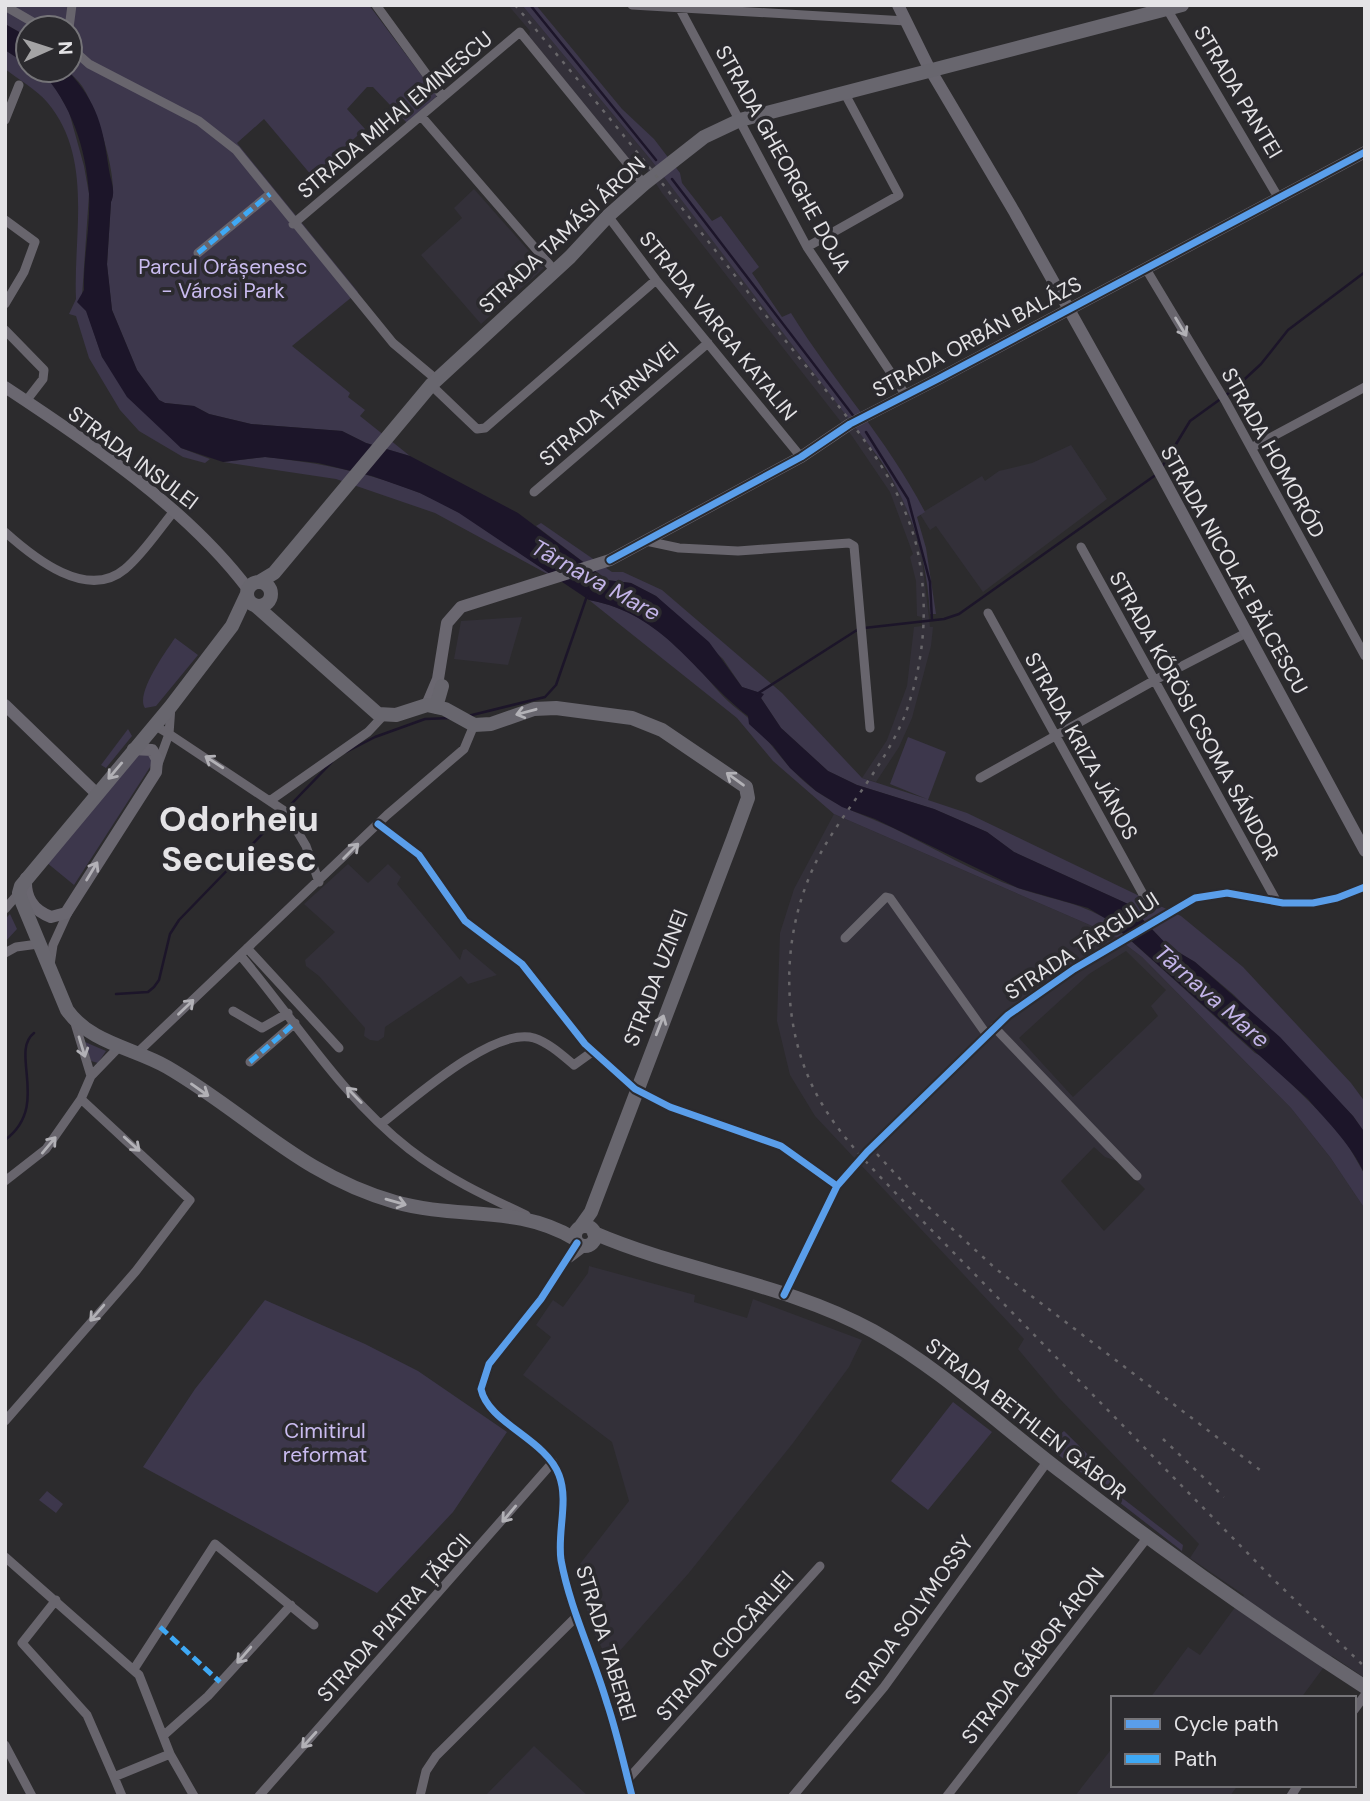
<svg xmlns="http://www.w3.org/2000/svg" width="1370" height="1801" viewBox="0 0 1370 1801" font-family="'DM Sans',sans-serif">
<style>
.built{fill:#333039;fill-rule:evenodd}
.green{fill:#3d374c}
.water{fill:#1c1529}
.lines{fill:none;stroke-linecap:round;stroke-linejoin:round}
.stream{stroke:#1c1529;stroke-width:2.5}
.street{stroke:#68656d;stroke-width:9}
.secondary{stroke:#6a6770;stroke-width:12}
.primary{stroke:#68666e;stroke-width:14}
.rail{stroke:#68666a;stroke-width:2.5;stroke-dasharray:3.5 7;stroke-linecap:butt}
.quiet{stroke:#3fa9f5;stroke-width:5;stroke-dasharray:10 5;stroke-linecap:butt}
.cycleway-casing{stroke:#2b2a2e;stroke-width:11}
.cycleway{stroke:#5a9eea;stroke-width:7}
.oneway{stroke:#b2b1b6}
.oneway2{stroke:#b3b1b7}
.labels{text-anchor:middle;stroke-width:7;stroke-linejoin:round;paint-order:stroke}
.street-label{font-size:21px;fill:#e4e3e6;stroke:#2b2a2e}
.park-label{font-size:21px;fill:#c9bbef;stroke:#2b2a2e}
.water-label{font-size:23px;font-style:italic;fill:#c3b4e8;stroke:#2b2a2e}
.town-label{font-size:35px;font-weight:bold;fill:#e4e3e6;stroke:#2b2a2e}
</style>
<rect width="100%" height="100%" fill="#2c2b2d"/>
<path class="built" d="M508,5H522L651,160L851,418L902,495L921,550L930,627H933L931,646L912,718L899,747L876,782L862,778L887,740L907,686L914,627L922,626V617L917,616L916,581L910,557L913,554L890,492L852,436L662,193L646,168L639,174L529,36L530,31Z
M474,189L544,268L481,324L421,255L462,218L454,208Z
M1071,445L1107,499L983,592L936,526L930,530L920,514L982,476L985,481L999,471L1032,463Z
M522,617L508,665L454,659L461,621Z
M834,814L1113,935L1142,957L1291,1108L1330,1157L1365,1209V1678L1332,1656L1301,1698H1150L1188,1647L1200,1655L1244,1595L1190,1558L1199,1544L1059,1398L1018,1349L1024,1339L815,1116L790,1075L777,1021L780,933L794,889ZM1126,951L1166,990L1151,1006L1158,1016L1073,1097L1019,1038L1089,974ZM1094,1147L1105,1157L1117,1161L1145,1189L1104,1231L1061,1181Z
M348,864L368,883L388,864L401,877L397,884L460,960L463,950L466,949L497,975L468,984L461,976L385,1027L384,1037L378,1041L370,1040L364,1036L365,1028L319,976L306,966L305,960L335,932L304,904Z
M589,1266L695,1295L694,1302L747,1318L753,1299L862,1340L849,1367L793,1443L688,1574L609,1663L592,1628L576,1569L629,1501L612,1442L523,1375L551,1337L536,1325L553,1300L563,1307L588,1273Z
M534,1746L588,1796H485Z
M1113,1747V1785H1238L1230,1796H1075Z"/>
<path class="green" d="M15,5H369L437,96L407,123L373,87H367L347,109L365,129L312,176L264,119L237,143L358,292L292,346L350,393L348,397L365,410L360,416L410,456L366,443L342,431L251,424L209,414L194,406L165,403L159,400L137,370L112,310L107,265L111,202C120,182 96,106 82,86C78,80 72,75 67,70H70V28H28V37L5,24V10L13,13Z
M522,5H536L622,109L654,139L680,173L682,183L712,221L721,216L759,267L752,273L782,317L791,313C833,381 888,440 925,512L917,517L926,548L936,614H930C927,559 912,508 881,461L651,160Z
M5,50L28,65V70H40L54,85L69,112L84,166L89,194L82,297L102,357L181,448L210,459L205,463L183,457L139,431L120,410L89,358L76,316L69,314L76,299C73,235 94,157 47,102C37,90 18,79 5,69Z
M265,457C332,464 399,478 458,512C495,533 529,560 564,583L435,513L336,479L223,462Z
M541,523L612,572H623L662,590L782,693L862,778L927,799L890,784L908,737L946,752L928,800L967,813L1181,916L1243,967L1351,1083L1365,1102V1133L1353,1116L1234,995L1195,962L1168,946L1128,904L1014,852L987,832L934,809L857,785L828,771L781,728L761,698L763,694L742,687L723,659L656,596L631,583L607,580L536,526Z
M589,600C647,610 684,651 720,693C731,706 745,713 755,725C775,749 791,773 816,791C840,808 867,816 893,828C934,848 975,873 1018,888C1049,899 1079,902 1108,920L1255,1053L1265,1058L1341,1133L1365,1175V1209L1330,1157L1291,1108L1142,957L1113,935L834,814L773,761L737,718Z
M175,638L198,655L156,706L145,708C135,694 166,651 175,638Z
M128,729L132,736L106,768L101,765Z
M150,752L152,764L74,885L46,862L135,755Z
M10,914L17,929L5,942V919Z
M85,1042L106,1051L98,1063L91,1061Z
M265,1300L365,1344L418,1371L507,1432L453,1512L377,1593L143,1467L195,1389Z
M953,1402L992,1432L928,1510L891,1481Z
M1064,1431L1119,1485L1121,1497L1183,1545L1182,1551L1047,1446Z
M47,1491L63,1504L56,1513L39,1500Z"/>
<path class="water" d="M5,24L28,37V65L5,50Z
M40,70H67C98,103 103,127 109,170C111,182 116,191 111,202L107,264L112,310L137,370L159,400L165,403L194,406L209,414L251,424L342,431L366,443L410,456L518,513L607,580L631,583L656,596L709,642L742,687L764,694L761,698L781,728L828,771L857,785L934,809L987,832L1014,852L1128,904L1168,946L1195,962L1280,1037L1353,1116L1365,1133V1175C1351,1144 1329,1124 1308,1099L1108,920L1088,908L1018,888L875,819L842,807L816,791L790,768L773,746L749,724L748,716C693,673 665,614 589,600L459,513L420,493L372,476L318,463L265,457L223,462L181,448L127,397L102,357L86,311L77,302L84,290C83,258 91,225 89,193C86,148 71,103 40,70Z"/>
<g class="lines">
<path class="stream" d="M531,6L656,160
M672,179L855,418
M866,432L908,499L930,582L932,620
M1161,469L1190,421L1233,390L1261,364L1288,330L1365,272
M864,628L944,619L959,614L1157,474
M757,694L857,630
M468,716L545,697L556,685L587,596
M346,752L375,737L425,719L451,718
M116,994L148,992L154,987L159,980L170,934L179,920L332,762
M5,1140C51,1106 9,1052 34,1033"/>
<path class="street" d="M376,5L443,97
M632,5L906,21
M5,6L43,28
M680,9L807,247L905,394
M1167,9L1278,197
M69,28L72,5
M70,47L89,64L199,121L236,150L393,343L437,380
M421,116L555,271
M5,120L19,85
M608,216L656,280L801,457
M5,220L35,242L24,272L5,304
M293,224L520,32L644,184
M807,247L899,195L844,92
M198,253L270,194
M1146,269L1226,402L1365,656
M5,330L44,370L43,379L26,401
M431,385L477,429L485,428L656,280
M1251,448L1365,387
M534,492L708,343
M5,532C34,558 87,601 125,569C144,553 159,529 175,510
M646,541L679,548L738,551L849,543L854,546L870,728
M1081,547L1277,902
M988,613L1144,896
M171,706L169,734L286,812L306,846L319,882
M154,725L169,734L158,764
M980,778L1155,680L1246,633
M271,800L368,732L383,716
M378,824L419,855L465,921L522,964L585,1044L635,1089L670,1107L781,1146L837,1186
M5,909L19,893
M845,938L886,897L890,898L987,1035
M247,948L339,1048
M5,953L16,947L38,944
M240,955C295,1020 341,1096 409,1149C445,1177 485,1196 526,1215
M50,965L53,945L69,910
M233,1011L262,1028L288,1013
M74,1020L91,1076
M994,1027L1137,1176
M136,1054L387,815L464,749L474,725
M250,1062L295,1023
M381,1124C412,1100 494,1026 534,1038C549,1043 562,1055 574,1065L592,1052
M5,1181L46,1149L81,1099L91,1076L119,1047
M577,1243L541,1299L489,1364L481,1389C488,1423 546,1439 559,1475C569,1501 557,1532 561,1560C570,1609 593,1655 607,1703C617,1733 624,1765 632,1796
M570,1258L586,1246
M784,1295L837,1186L867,1152L1008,1015L1074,969L1195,898L1227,893L1283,903H1313L1337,898L1365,887
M5,1421L136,1271L190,1200L81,1099
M5,1557L139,1675L170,1754L194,1796
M56,1600L22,1643L87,1715L114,1777
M134,1669L215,1544L314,1625
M1354,1710L1365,1695
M163,1736L208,1696L291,1605
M5,1745L32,1796
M628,1779L820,1566
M122,1796L114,1777L170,1754
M259,1796L553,1462
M420,1796L426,1771L436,1756L577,1616
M793,1796L884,1687L1047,1462
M947,1796L1147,1538
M1291,1796L1298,1785"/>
<path class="secondary" d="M898,5L928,66L1015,213L1156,465L1365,851
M5,387C90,443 187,508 248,589
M5,705L96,793
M427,705L438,679L447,623L461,607L610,560L801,457L850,424L938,379L1365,152
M26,878C25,897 32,910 51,917L66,913L156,772L157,759L152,750L133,749"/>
<path class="primary" d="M247 594a12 12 0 1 1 24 0a12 12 0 1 1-24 0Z
M259,582L274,573L431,385L570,257L608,216L644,184L704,137L740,120L1182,5
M247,594L232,626L171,706L21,886L19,893L22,902L67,1010C90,1043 134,1048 167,1067C248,1114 300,1175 395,1202C458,1220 517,1204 575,1239
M256,606L378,714L396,715L427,705L445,709L474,725L491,724L534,709L556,708L632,718L662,730L746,787L748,798L733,839L591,1212L581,1226
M436,707L442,686
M575 1236a10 10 0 1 1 20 0a10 10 0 1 1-20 0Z
M594,1233C684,1272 786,1283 873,1331C941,1369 1001,1426 1063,1473C1161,1549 1261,1620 1365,1687"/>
<path class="rail" d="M515,5C607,113 695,223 781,335C831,399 898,467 917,548C929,605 925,660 905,715C886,763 850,803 824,847C780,923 776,1027 822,1104C845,1143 878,1174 908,1206L1274,1580L1365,1667
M877,1154L911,1191L996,1269L1260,1470
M1163,1439L1224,1497"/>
<path class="quiet" d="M198,253L270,194
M250,1062L295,1023
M160,1627L220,1682"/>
<defs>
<path id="cycleway" d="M610,560L801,457L850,424L938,379L1365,152
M378,824L419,855L465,921L522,964L585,1044L635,1089L670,1107L781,1146L837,1186
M577,1243L541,1299L489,1364L481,1389C488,1423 546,1439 559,1475C569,1501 557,1532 561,1560C570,1609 593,1655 607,1703C617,1733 624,1765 632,1796
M784,1295L837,1186L867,1152L1008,1015L1074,969L1195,898L1227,893L1283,903H1313L1337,898L1365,887"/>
</defs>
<use href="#cycleway" class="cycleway-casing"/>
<use href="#cycleway" class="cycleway"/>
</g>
<defs><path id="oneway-shaft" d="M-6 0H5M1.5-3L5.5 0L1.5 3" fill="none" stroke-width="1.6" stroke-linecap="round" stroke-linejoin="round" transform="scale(1.75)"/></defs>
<g class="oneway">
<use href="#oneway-shaft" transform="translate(1181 327) rotate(59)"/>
<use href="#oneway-shaft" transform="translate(526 712) rotate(165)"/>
<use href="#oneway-shaft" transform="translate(214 762) rotate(-147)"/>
<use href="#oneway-shaft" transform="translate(115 771) rotate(130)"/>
<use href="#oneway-shaft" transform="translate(735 779) rotate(-144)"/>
<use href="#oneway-shaft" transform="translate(351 851) rotate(-45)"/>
<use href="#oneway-shaft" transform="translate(186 1007) rotate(-44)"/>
<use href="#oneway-shaft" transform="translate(660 1025) rotate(-69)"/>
<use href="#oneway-shaft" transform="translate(82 1047) rotate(73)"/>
<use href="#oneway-shaft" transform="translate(200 1090) rotate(35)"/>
<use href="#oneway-shaft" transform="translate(354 1095) rotate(-134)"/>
<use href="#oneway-shaft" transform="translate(132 1144) rotate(42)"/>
<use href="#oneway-shaft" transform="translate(49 1145) rotate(-50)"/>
<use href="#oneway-shaft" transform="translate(396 1202) rotate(16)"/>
<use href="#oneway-shaft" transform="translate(97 1313) rotate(131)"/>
<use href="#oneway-shaft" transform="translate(509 1514) rotate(130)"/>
<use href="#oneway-shaft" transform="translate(244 1655) rotate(131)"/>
<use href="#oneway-shaft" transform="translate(309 1740) rotate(132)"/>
</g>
<use class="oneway2" href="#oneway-shaft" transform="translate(92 871) rotate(-59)"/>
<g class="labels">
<g class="street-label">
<text transform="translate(1238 92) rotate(59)" y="7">STRADA PANTEI</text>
<text transform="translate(395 115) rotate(-40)" y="7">STRADA MIHAI EMINESCU</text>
<text transform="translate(783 159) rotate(61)" y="7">STRADA GHEORGHE DOJA</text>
<text transform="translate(562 235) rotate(-43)" y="7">STRADA TAMÁSI ÁRON</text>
<text transform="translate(718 326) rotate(51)" y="7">STRADA VARGA KATALIN</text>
<text transform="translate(977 337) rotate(-28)" y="7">STRADA ORBÁN BALÁZS</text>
<text transform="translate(609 404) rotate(-41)" y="7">STRADA TÂRNAVEI</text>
<text transform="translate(1273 453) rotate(61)" y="7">STRADA HOMORÓD</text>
<text transform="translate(133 458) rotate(37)" y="7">STRADA INSULEI</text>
<text transform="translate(1234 570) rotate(61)" y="7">STRADA NICOLAE BĂLCESCU</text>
<text transform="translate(1194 716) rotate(61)" y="7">STRADA KŐRÖSI CSOMA SÁNDOR</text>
<text transform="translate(1081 746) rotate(61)" y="7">STRADA KRIZA JÁNOS</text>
<text transform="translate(1082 946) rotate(-33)" y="7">STRADA TÂRGULUI</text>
<text transform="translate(656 978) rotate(-69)" y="7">STRADA UZINEI</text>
<text transform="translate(1026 1419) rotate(38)" y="7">STRADA BETHLEN GÁBOR</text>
<text transform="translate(394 1618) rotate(-48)" y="7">STRADA PIATRA ȚĂRCII</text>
<text transform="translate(909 1620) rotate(-54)" y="7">STRADA SOLYMOSSY</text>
<text transform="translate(606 1643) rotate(73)" y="7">STRADA TABEREI</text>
<text transform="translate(725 1646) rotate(-48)" y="7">STRADA CIOCÂRLIEI</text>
<text transform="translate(1033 1656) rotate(-52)" y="7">STRADA GÁBOR ÁRON</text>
</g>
<g class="park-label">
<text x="223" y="274">Parcul Orășenesc<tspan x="223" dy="24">- Városi Park</tspan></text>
<text x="325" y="1438">Cimitirul<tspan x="325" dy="24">reformat</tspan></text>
</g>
<g class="water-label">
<text transform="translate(596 580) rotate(29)" y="8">Târnava Mare</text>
<text transform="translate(1212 996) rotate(41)" y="8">Târnava Mare</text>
</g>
<g class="town-label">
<text x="239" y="831">Odorheiu<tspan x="239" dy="40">Secuiesc</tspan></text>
</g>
</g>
<rect width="1370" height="1801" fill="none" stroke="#e4e3e6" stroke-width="14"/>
<rect x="1111" y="1696" width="245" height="91" fill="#2b2a2e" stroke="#757478" stroke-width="2"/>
<rect x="1125" y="1719" width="35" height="10" fill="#5a9eea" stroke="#757478" stroke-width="2"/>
<text x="1174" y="1731" font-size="21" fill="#e4e3e6">Cycle path</text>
<rect x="1125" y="1754" width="35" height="10" fill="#3fa9f5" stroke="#757478" stroke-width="2"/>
<text x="1174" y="1766" font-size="21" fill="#e4e3e6">Path</text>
<g transform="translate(49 49) rotate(87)"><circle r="33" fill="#2b2a2e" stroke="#757478" stroke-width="2"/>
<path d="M0-5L12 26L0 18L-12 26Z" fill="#a4a3a5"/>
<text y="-10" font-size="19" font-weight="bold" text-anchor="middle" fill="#e4e3e6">N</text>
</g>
</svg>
